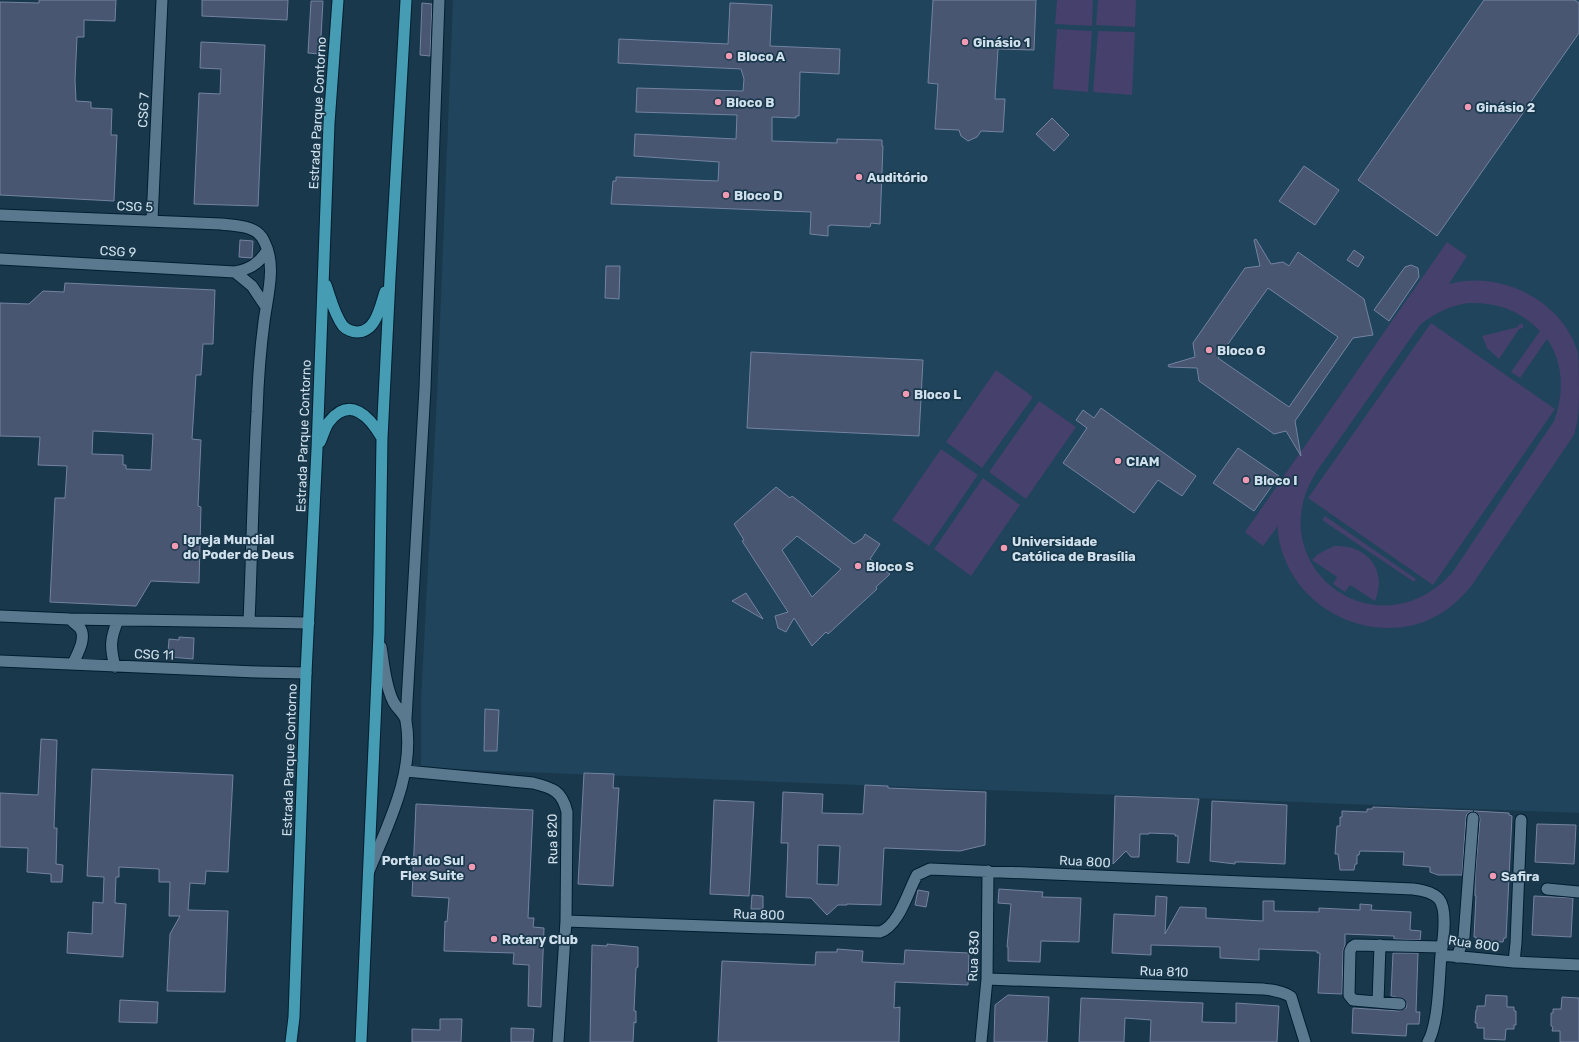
<svg xmlns="http://www.w3.org/2000/svg" width="1579" height="1042" viewBox="0 0 1579 1042" font-family="Rubik,sans-serif">
<style>
.built{fill:#1f445b}
.green{fill:#45406c;fill-rule:evenodd}
.building{fill:#485672;stroke:#7383a1;fill-rule:evenodd}
.lines{fill:none;stroke-linecap:round;stroke-linejoin:round}
.minor-casing{stroke:#011e30;stroke-width:13}
.trunk-casing{stroke:#011e30;stroke-width:13}
.minor{stroke:#5a798f;stroke-width:11}
.trunk{stroke:#469cb2;stroke-width:11}
.poi-dot{fill:#f19ab3;stroke:#1a384b;stroke-width:1.5}
.labels{text-anchor:middle;stroke-width:3.5;stroke-linejoin:round;paint-order:stroke}
.poi-label{font-size:13px;font-weight:bold;fill:#d0e1ed;stroke:#1a384b;text-anchor:start}
.street-label{font-size:13px;fill:#d0e1ed;stroke:#1a384b}
</style>
<rect width="100%" height="100%" fill="#1a384b"/>
<path class="built" d="M453,0H1579V813L421,768V700L437,396Z"/>
<path class="green" d="M1057,0H1093L1092,26L1055,24Z
M1098,0H1136L1135,27L1096,25Z
M1057,29L1092,31L1088,92L1053,89Z
M1098,31L1135,32L1132,95L1093,92Z
M1447,242L1467,256L1449,284C1500,270 1563,300 1578,353C1579,364 1579,378 1579,390C1579,406 1579,419 1574,435L1472,585C1463,596 1453,606 1440,614C1392,643 1327,625 1296,580C1286,565 1277,544 1278,526L1263,546L1245,532ZM1468,303C1497,302 1519,310 1540,331L1511,372L1520,378L1547,339C1564,364 1564,393 1554,421L1452,573C1376,656 1257,564 1317,471L1420,325C1435,313 1449,306 1468,303Z
M1431,323L1555,409L1433,585L1308,498Z
M1519,324H1523V328L1519,329L1499,359L1487,348L1482,336L1518,327Z
M996,370L1033,397L982,468L946,442Z
M1039,401L1076,427L1026,499L989,472Z
M941,449L978,475L929,546L892,520Z
M983,478L1020,505L971,576L934,549Z
M1325,516L1416,579L1414,582L1322,520Z
M1334,546C1367,544 1388,570 1375,601L1350,585L1345,592L1333,584L1337,577L1312,560L1318,554Z"/>
<path class="building" d="M39,0H116L115,21L84,20V37H77L75,80L76,101L91,102V108L112,109L111,135H117L114,201L0,195V2L39,3Z
M202,0H288L287,20L202,16Z
M933,0H1036L1034,50L998,49L995,99H1005L1003,132L981,131L977,137L968,141L961,136L959,130L935,129L938,84L928,83Z
M1484,0H1575L1579,3V33L1437,236L1358,180Z
M311,1H323L320,54L308,53Z
M422,3L432,4L430,56L420,55Z
M730,3L772,5L770,46L840,49L839,74L800,72L799,116H796V118L772,117V141L837,143V139L882,140V146H883L880,224L871,223L870,227L830,225V226H828V236L810,234L811,212L611,204L613,181H616V177L718,181L719,162L634,156L635,134L736,139L737,115L636,112L637,88L743,91L744,79L741,69L618,63L619,39L728,44Z
M201,42L265,45L258,206L194,204L199,93L220,94L221,69L200,68Z
M1052,118L1069,135L1054,151L1036,134Z
M1304,166L1339,190L1315,225L1279,201Z
M1256,239L1271,264L1283,262L1289,266L1298,252L1364,299L1373,335L1353,338L1295,421L1301,456L1286,431L1274,434L1199,381L1197,368L1169,367L1168,365L1195,357L1193,343L1245,268L1260,266L1254,240ZM1268,288L1338,337L1289,407L1218,358Z
M240,240L253,241L252,258L239,257Z
M1354,250L1364,257L1358,267L1347,260Z
M1411,265L1418,268L1419,277L1389,321L1374,310L1405,267Z
M606,266H620L619,299L605,298Z
M65,283L215,290L213,344H203L201,375H196L192,439L201,440L198,506L201,507L199,583L151,581L136,606L50,602L55,498H65L67,466L38,465L40,437L0,436V303L29,304L43,291L64,292ZM93,431L153,434L151,470L126,469V465H123V455L92,454Z
M751,352L923,360L919,436L747,428Z
M1101,408L1196,476L1182,496L1158,480L1134,513L1063,463L1087,428L1076,420L1083,410L1094,418Z
M1238,448L1279,476L1254,511L1213,483Z
M776,487L790,498L792,496L854,544L863,538L865,534L880,544L870,559L890,574L876,587L877,589L828,634L826,632L812,646L794,618L786,632L778,628L775,616L788,612L742,541L744,540L734,524ZM797,536L841,569L812,597L782,550Z
M746,593L763,619L732,601Z
M179,637L194,638L193,659L170,657V653L168,652L169,639L179,640Z
M485,709L499,710L497,751H484Z
M41,739L57,740L54,828H57L56,864L63,865L62,882H51V874L27,872L28,848L0,847V793L38,795Z
M92,769L233,775L228,872L206,871L205,884L190,883L188,910L228,911L225,992L167,991L170,934L180,916H169L170,882H159V869L119,867V877H116L115,903L126,904L123,957L67,953L68,932L92,934L93,902L103,903L104,877L87,876Z
M584,773L614,774L613,788H619L613,886L578,884Z
M865,785L888,786V788L986,792L985,845L960,851L884,848L881,905L847,904V905H838L827,915L811,898L786,897L788,843H781L783,792L823,794L822,813L863,814ZM818,845L840,846L838,885L817,884Z
M1115,796L1199,799L1189,863L1177,862L1178,836H1175V834L1149,833V834H1140L1139,857H1131L1126,851L1113,864Z
M714,800L754,802L749,896L710,894Z
M1212,801L1287,805L1285,864L1242,862H1235V864L1210,861Z
M416,804L533,810L528,918H534L533,927L544,928L541,1007L528,1006L529,965L513,964L514,953L444,951L445,921L447,922L449,898L412,896Z
M1373,807L1473,811L1467,814L1466,817L1462,875H1438L1430,872V867L1403,865L1404,852L1360,851L1359,855H1357V864H1355L1354,870H1340L1338,854H1335L1337,826H1340V817H1342V811L1367,812V809H1372Z
M1474,811L1509,813V815L1512,816L1506,938H1504L1503,942L1476,941V937H1474L1476,896H1475V878L1480,819L1479,815Z
M1537,824L1576,825L1574,864L1535,862Z
M999,889L1043,892L1042,897L1081,898L1079,942L1041,941L1040,962L1008,961V947H1007L1011,904L998,903Z
M918,890L929,892L926,907L915,905Z
M752,895L763,896V909H751Z
M1156,896L1167,897L1165,934L1180,907L1206,908V918L1263,921V901H1274V911L1319,912V908L1360,910V904L1372,905L1371,910L1411,912L1410,930L1421,931L1420,940L1394,939V936L1345,934V945L1343,951L1342,994L1318,993L1320,953H1317V951L1259,949V960L1220,958V947L1151,945V955L1112,953L1114,914L1155,916Z
M1534,896L1573,898L1571,937L1532,935Z
M607,944L638,947V967L636,968L634,1011H636V1023L634,1022L633,1042H590L592,945L607,946Z
M837,949L863,951L862,962L904,964L905,950L969,953L968,985L895,982L894,1008L900,1007L899,1042H718L722,961L815,965L816,952H837Z
M1393,953H1418L1416,1012H1420L1419,1024H1407L1406,1036L1352,1033L1353,1008L1399,1011L1406,1008L1407,1004L1404,999L1391,996Z
M1008,995L1049,997L1047,1042H994L995,1005Z
M1486,995L1507,996V1007H1514V1011H1516V1025H1514V1029H1506L1505,1040L1484,1039V1028H1477V1023H1475L1476,1010H1477V1006H1485Z
M1562,997L1579,998V1042H1560V1031H1552L1553,1027L1551,1026V1013H1553V1009H1561Z
M1081,998L1203,1003L1202,1022L1236,1023V1003L1279,1006L1277,1042H1150L1151,1020L1125,1018L1124,1042H1079Z
M120,1000L158,1002L157,1023L119,1022Z
M440,1019H462L461,1042H412V1029L440,1030Z
M511,1028L534,1029L533,1042H511Z"/>
<g class="lines">
<defs>
<path id="minor" d="M0,215L221,224C236,226 257,225 264,241C277,265 267,297 264,322C260,352 258,382 257,412C253,482 252,552 249,622
M152,220L162,0
M0,259L235,272C250,269 258,264 267,251
M235,272L252,286L266,307
M0,616L70,619L309,623
M70,619C73,622 77,625 80,628C87,638 77,654 73,664
M0,661L258,672L306,673
M115,667C110,647 110,639 118,620
M406,719L425,388L439,0
M406,771L533,783C553,788 562,791 567,812L566,921L558,1042
M369,871C388,824 415,773 406,721C405,714 396,708 393,701C385,684 384,665 381,647
M1547,889L1579,892
M566,921L880,932C897,927 907,896 914,881L917,875L930,869L1413,889C1421,890 1433,892 1439,899C1448,910 1443,941 1441,955L1514,962L1579,965
M1457,957L1464,937L1473,818
M1514,962L1516,943L1521,820
M987,979L1263,989C1272,990 1283,991 1291,997L1305,1042
M1378,1002L1380,945
M1400,1004L1353,1000L1349,995L1350,951L1352,947L1355,945L1442,947
M981,1042L987,979L988,871
M1428,1042C1439,1022 1439,978 1441,955"/>
<path id="trunk" d="M326,285C331,299 334,314 343,326C346,329 352,332 357,332C376,332 380,307 385,292
M320,442C323,436 325,427 329,422C350,395 370,417 382,438
M291,1042L294,1017L306,673L317,449L329,123L338,0
M361,1042L379,633L382,438L390,278L406,0"/>
</defs>
<use href="#minor" class="minor-casing"/>
<use href="#trunk" class="trunk-casing"/>
<use href="#minor" class="minor"/>
<use href="#trunk" class="trunk"/>
</g>
<g class="poi-dot">
<circle cx="965" cy="42" r="4"/>
<circle cx="729" cy="56" r="4"/>
<circle cx="718" cy="102" r="4"/>
<circle cx="1468" cy="107" r="4"/>
<circle cx="859" cy="177" r="4"/>
<circle cx="726" cy="195" r="4"/>
<circle cx="1209" cy="350" r="4"/>
<circle cx="906" cy="394" r="4"/>
<circle cx="1118" cy="461" r="4"/>
<circle cx="1246" cy="480" r="4"/>
<circle cx="175" cy="546" r="4"/>
<circle cx="1004" cy="548" r="4"/>
<circle cx="858" cy="566" r="4"/>
<circle cx="472" cy="867" r="4"/>
<circle cx="1493" cy="876" r="4"/>
<circle cx="494" cy="939" r="4"/>
</g>
<g class="labels">
<g class="poi-label">
<text x="973" y="47">Ginásio 1</text>
<text x="737" y="61">Bloco A</text>
<text x="726" y="107">Bloco B</text>
<text x="1476" y="112">Ginásio 2</text>
<text x="867" y="182">Auditório</text>
<text x="734" y="200">Bloco D</text>
<text x="1217" y="355">Bloco G</text>
<text x="914" y="399">Bloco L</text>
<text x="1126" y="466">CIAM</text>
<text x="1254" y="485">Bloco I</text>
<text x="183" y="544">Igreja Mundial<tspan x="183" dy="15">do Poder de Deus</tspan></text>
<text x="1012" y="546">Universidade<tspan x="1012" dy="15">Católica de Brasília</tspan></text>
<text x="866" y="571">Bloco S</text>
<text x="464" y="865" text-anchor="end">Portal do Sul<tspan x="464" dy="15">Flex Suite</tspan></text>
<text x="1501" y="881">Safira</text>
<text x="502" y="944">Rotary Club</text>
</g>
<g class="street-label">
<text transform="translate(143 110) rotate(-87)" y="5">CSG 7</text>
<text transform="translate(317 113) rotate(-87)" y="5">Estrada Parque Contorno</text>
<text transform="translate(135 206) rotate(2)" y="5">CSG 5</text>
<text transform="translate(118 251) rotate(3)" y="5">CSG 9</text>
<text transform="translate(303 436) rotate(-88)" y="5">Estrada Parque Contorno</text>
<text transform="translate(154 654) rotate(2)" y="5">CSG 11</text>
<text transform="translate(289 760) rotate(-88)" y="5">Estrada Parque Contorno</text>
<text transform="translate(552 839) rotate(-91)" y="5">Rua 820</text>
<text transform="translate(1085 861) rotate(3)" y="5">Rua 800</text>
<text transform="translate(759 914) rotate(2)" y="5">Rua 800</text>
<text transform="translate(1474 943) rotate(8)" y="5">Rua 800</text>
<text transform="translate(973 956) rotate(-88)" y="5">Rua 830</text>
<text transform="translate(1164 971) rotate(2)" y="5">Rua 810</text>
</g>
</g>
</svg>
